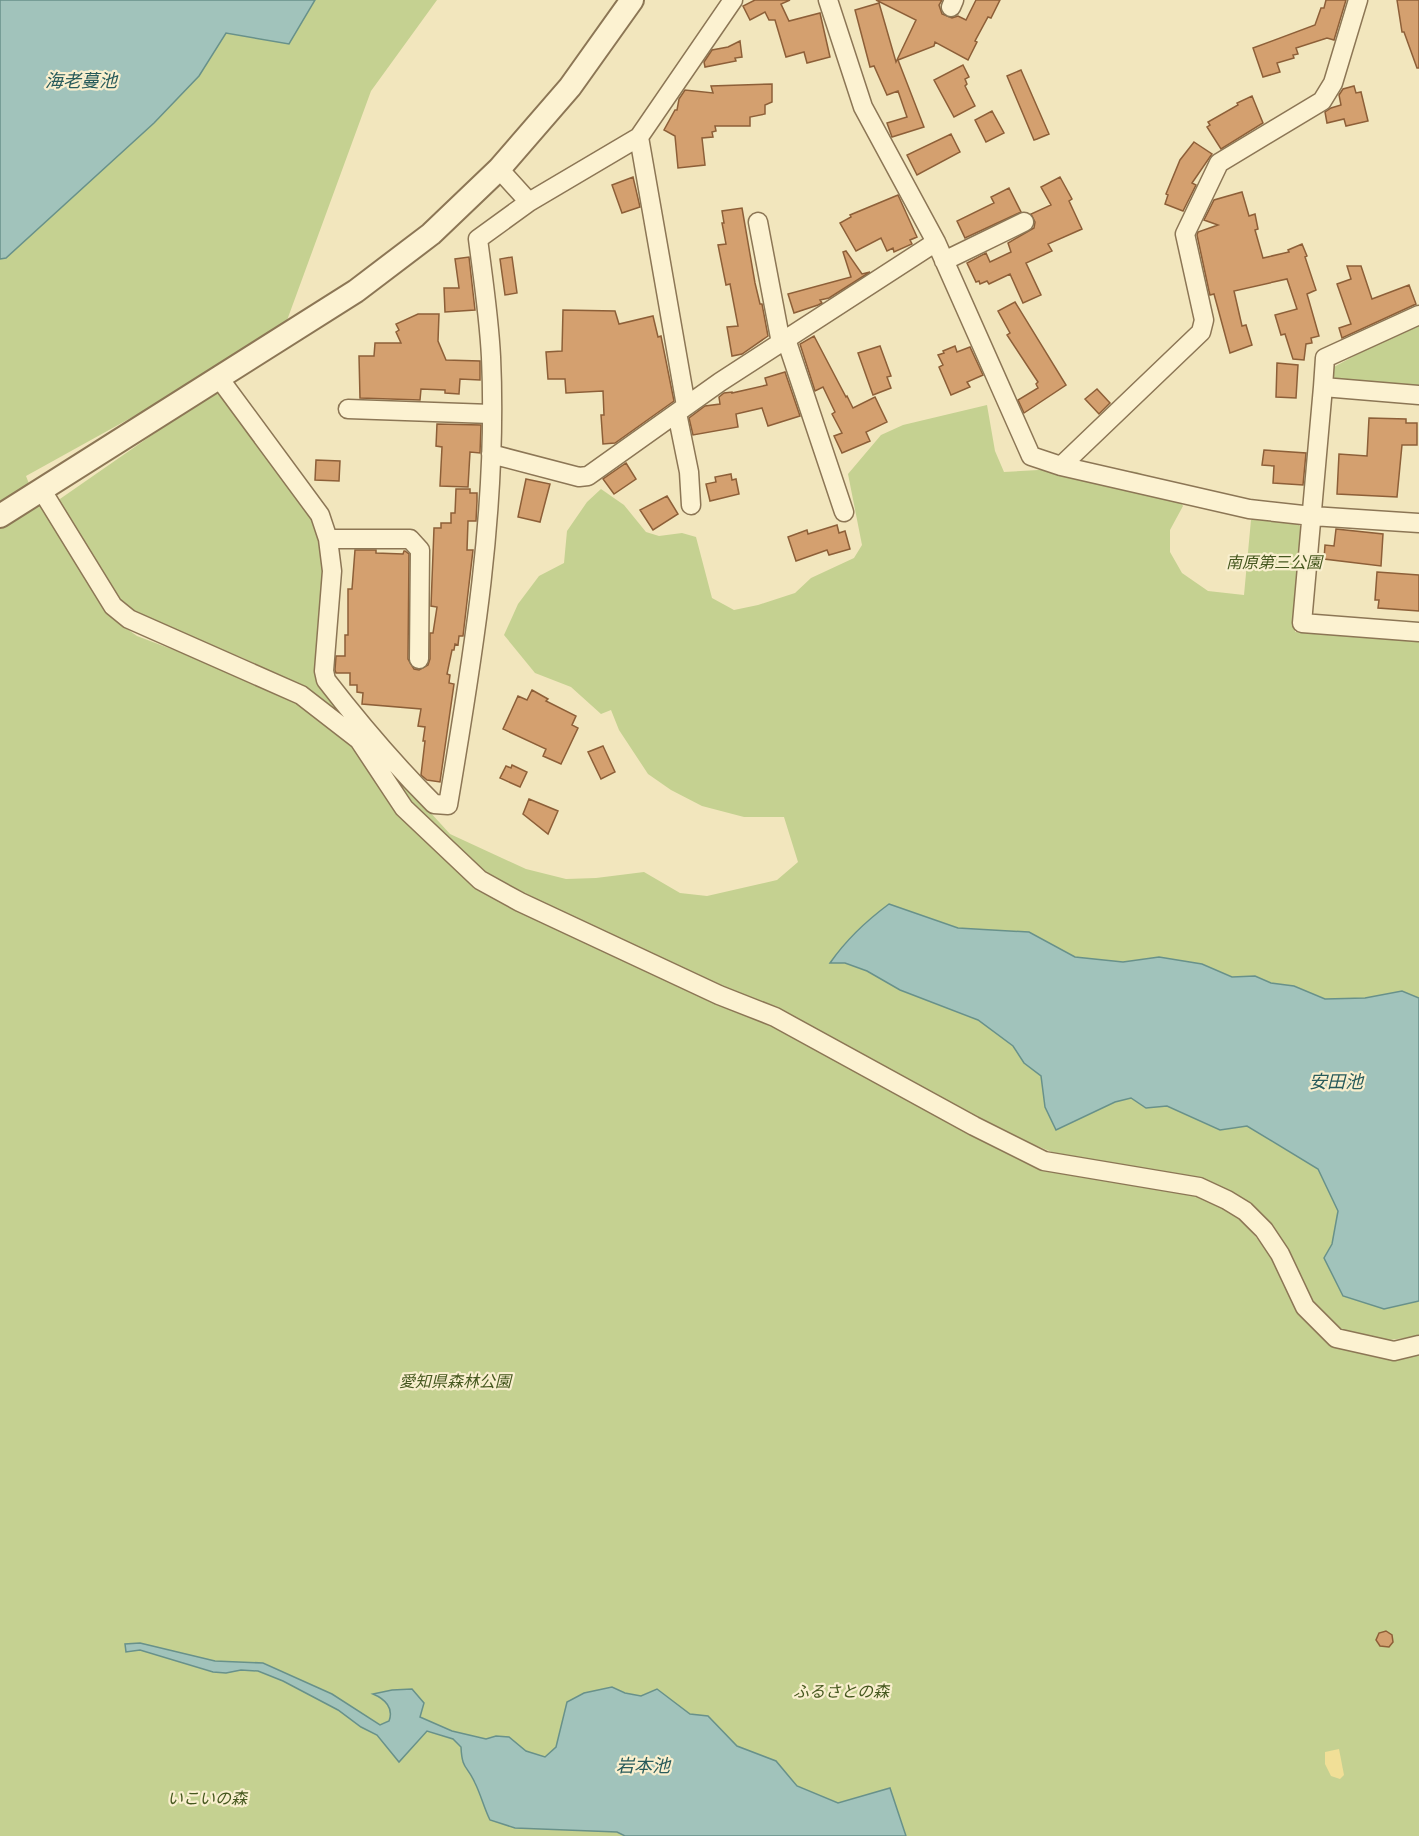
<svg xmlns="http://www.w3.org/2000/svg" width="1419" height="1836" viewBox="0 0 1419 1836" font-family="Lora,'Noto Sans JP',serif">
<style>
.green{fill:#c5d191}
.sand{fill:#f1df97}
.water{fill:#a1c3bb;stroke:#68918a;stroke-width:1.5}
.building{fill:#d4a06f;stroke:#8d5f38;stroke-width:1.5}
.lines{fill:none;stroke-linecap:round;stroke-linejoin:round}
.minor-casing{stroke:#8c7655;stroke-width:21}
.tertiary-casing{stroke:#8c7655;stroke-width:26}
.minor{stroke:#fcf2d1;stroke-width:18}
.tertiary{stroke:#fcf2d1;stroke-width:22}
.labels{text-anchor:middle;stroke-width:4.5;stroke-linejoin:round;paint-order:stroke}
.park-label{font-size:16px;font-style:italic;fill:#46581f;stroke:#f9efce}
.water-label{font-size:18px;font-style:italic;fill:#285b5b;stroke:#f9efce}
</style>
<rect width="100%" height="100%" fill="#f2e6bd"/>
<path class="green" d="M0,0H437L371,91L282,334L26,476L37,504L49,512L71,544L113,619L137,636L224,669L301,705L356,744L457,871L572,933L820,1049L971,1131L1008,1154L1039,1168L1194,1193L1228,1209L1243,1222L1266,1249L1300,1309L1332,1345L1375,1356L1396,1359L1419,1355V1836H0Z
M1419,321V387L1335,381L1331,375L1332,368Z
M214,392L227,398L306,500L326,549L319,674L347,719L290,681L243,658L142,617C102,591 80,540 57,501Z
M987,405L995,451L1004,472L1092,467L1137,472L1169,485L1183,506L1170,530V552L1182,573L1208,591L1244,595L1251,520L1295,521L1302,528L1295,632L1419,640V998L1402,991L1365,998L1325,999L1294,986L1271,983L1255,976L1232,977L1202,964L1159,957L1123,962L1075,957L1029,932L958,928L889,904C866,921 846,939 831,963H845L867,971L900,990L978,1020L1013,1046L1024,1063L1041,1076L1045,1107L1056,1130L1115,1102L1131,1097L1146,1108L1167,1106L1220,1130L1247,1126L1318,1169L1338,1211L1332,1244L1384,1309L1419,1301V1336L1375,1342L1346,1332L1331,1322L1311,1298L1281,1245L1244,1201L1064,1157L977,1121L523,892L479,871L417,813L398,788L381,756L408,788L450,834L526,869L566,879L596,878L644,872L680,893L707,896L777,880L798,862L784,817H744L702,806L671,790L648,774L619,730L611,710L601,714L571,687L535,673L504,635L518,604L539,576L564,563L567,531L587,502L601,489L624,505L646,532L659,536L682,533L696,537L712,598L734,610L758,605L795,593L811,578L854,558L862,545L848,474L881,435L903,425Z"/>
<path class="sand" d="M1339,1749L1344,1775L1340,1779L1331,1776L1325,1764V1752Z"/>
<path class="water" d="M0,0H315L289,44L226,33L199,76L154,123L6,258L0,259Z
M889,904L958,928L1029,932L1075,957L1123,962L1159,957L1202,964L1232,977L1255,976L1271,983L1294,986L1325,999L1365,998L1402,991L1419,998V1301L1384,1309L1343,1296L1324,1258L1332,1244L1338,1211L1318,1169L1247,1126L1220,1130L1167,1106L1146,1108L1131,1098L1115,1102L1056,1130L1045,1107L1041,1076L1024,1063L1013,1046L978,1020L900,990L867,971L845,963H830C846,940 866,921 889,904Z
M140,1643L215,1661L263,1663L332,1694L380,1725L389,1721C394,1708 385,1699 373,1694L392,1690L412,1689L424,1703L420,1717L452,1731L486,1739L496,1736L509,1737L526,1751L545,1757L556,1747L567,1702L584,1693L612,1687L625,1693L641,1696L657,1689L690,1714L708,1716L737,1746L776,1761L797,1786L838,1803L890,1788L906,1836H625L617,1832L515,1828L490,1820C484,1808 481,1795 475,1783C467,1765 462,1770 461,1747L453,1739L427,1731L399,1762L377,1735L361,1727L338,1710L283,1681L258,1671L241,1670L226,1673L213,1672L140,1650L126,1652L125,1644Z"/>
<path class="building" d="M755,0H790L781,4L789,21L820,13L830,57L807,63L804,52L786,57L775,20H769L765,12L750,20L743,6Z
M876,0H942L939,5L942,14L952,18L958,16L966,20L976,0H1000L991,18L988,17L975,41L977,42L968,60L935,42L934,46L898,60L924,127L892,137L887,123L907,117L898,91L887,95L874,66L870,67L855,10L879,3L896,62L916,20Z
M1326,0H1346L1334,40L1327,38L1296,48L1298,54L1293,55L1294,58L1277,63L1280,72L1263,77L1253,48L1315,25L1321,8H1324Z
M1397,0H1419V68H1417L1404,32H1402Z
M740,41L742,57L735,58L736,61L705,67L704,62L712,50L728,47Z
M963,65L969,77L965,79L967,84L965,86L975,106L954,117L934,80Z
M1021,70L1049,134L1037,139L1034,140L1007,76Z
M772,84V102L765,105V114L750,117V126H715L716,131L712,132L713,137L702,138L705,165L678,168L675,136L664,130L675,110H677L679,99L685,90L713,93L711,86Z
M1354,86L1356,93L1361,92L1368,121L1346,126L1344,119L1327,123L1325,112L1331,108L1341,105L1339,95L1343,89Z
M1252,96L1263,123L1221,149L1207,127L1210,125L1208,122L1238,105L1237,103Z
M992,111L1004,133L986,142L975,120Z
M951,134L960,152L917,175L907,155Z
M1194,142L1212,154L1192,183L1196,185L1183,211L1165,204L1168,195L1166,194L1180,160Z
M633,177L640,207L622,213L612,185Z
M1060,177L1072,199L1069,201L1082,229L1048,244L1052,251L1026,263L1041,295L1023,303L1010,274L989,284L987,281L980,284L979,281L976,282L967,263L986,253L990,262L1011,252L1008,243L1034,228L1035,222L1031,214L1051,205L1041,187Z
M1009,188L1021,212L965,238L957,221L994,203L991,197Z
M1242,192L1249,216L1255,214L1258,229L1255,230L1263,258L1289,252L1288,250L1302,244L1307,256L1305,257L1316,290L1307,294L1319,336L1311,338L1312,343L1306,344L1304,360L1293,359L1285,334L1281,335L1275,315L1297,309L1287,279L1234,291L1242,326L1246,325L1252,345L1230,353L1214,294L1210,295L1209,291L1197,235L1198,232L1218,225L1204,220L1214,200Z
M898,195L917,237L910,240L912,244L894,252L893,248L887,251L881,238L856,251L840,223L851,217L850,215Z
M742,208L755,283L760,304H762L768,336L742,354L732,356L727,327L738,326L730,284L726,285L718,245L726,244L722,223H724L722,211Z
M846,251L862,274L870,272L829,298L820,300L822,303L818,305L794,313L788,294L851,277L843,252Z
M469,257L475,310L445,312L444,288H459L455,259Z
M512,257L517,293L505,295L500,259Z
M1347,266H1361L1372,299L1409,285L1416,304L1342,338L1339,328L1351,324L1337,284L1351,279Z
M1015,302L1066,385L1024,413L1018,400L1038,388L1036,384L1038,382L1007,335L1010,333L998,311Z
M563,310L615,311L619,324L653,316L658,337L661,336L674,401L615,443L603,444L601,415H604L603,391L566,393L565,379H548L546,352L562,351Z
M418,314H439L438,341L446,360L480,361V380L460,379L459,394L445,393V390L421,389L420,400L360,398L359,356H374L375,343H401L396,332L399,330L396,324Z
M814,336L846,397L847,396L853,408L875,397L887,422L866,432L870,441L842,453L834,436L842,433L832,414L835,412L823,387L815,391L800,344Z
M880,346L891,376L887,377L891,388L873,395L858,353Z
M955,346L957,352L970,347L983,375L967,382L970,387L951,395L939,367L943,365L938,355L944,353L943,351Z
M1277,363L1298,365L1296,398L1276,397Z
M785,372L800,416L768,426L762,408L736,414L738,427L693,435L689,418L705,406L720,404L719,397L724,393L732,392V393L767,385L765,378Z
M1097,389L1110,403L1099,414L1085,399Z
M1369,418L1406,419V423H1417V445H1402L1397,497L1337,494L1339,454L1367,456Z
M437,424L481,425L480,453L470,452L468,487L440,486L442,447L436,446Z
M1264,450L1306,453L1303,485L1273,483L1274,466L1262,465Z
M316,460L340,461L339,481L315,480Z
M626,463L636,479L614,494L603,479Z
M731,474L732,480L736,479L739,494L710,501L706,484L716,482L715,477Z
M526,479L550,484L540,522L518,517Z
M456,489H470V493H477V501L476,521H468L467,550H473L463,636H459L458,645L455,644L454,650H452L447,674L450,675L449,683L454,684L440,782L427,780L421,775L425,741H423L425,727L418,726L421,709L362,704L363,693L357,692V685H350V673H336L335,670L336,656H345V635H348V589H352L355,550H376V553L403,554L404,551H405L409,554L408,659L414,669L419,670L428,665L430,659V633H433L437,607L431,606L434,528H441V523H451V513H455Z
M667,496L678,514L653,530L640,510Z
M837,525L839,533L845,531L850,549L829,555L827,550L796,561L788,537L807,530L808,534Z
M1336,529L1383,534L1381,566L1324,559L1325,545L1334,546Z
M1377,572L1419,575V611L1378,608L1379,600H1375Z
M532,690L548,699L546,701L576,716L572,725L578,728L561,764L543,756L546,749L503,729L518,696L527,700Z
M603,746L615,772L601,779L588,752Z
M512,765L527,772L520,787L500,778L506,766L511,768Z
M529,799L558,811L548,834L523,814Z
M1386,1631L1392,1635L1393,1642L1389,1647L1380,1646L1376,1640L1379,1633Z"/>
<g class="lines">
<defs>
<path id="minor" d="M828,0L863,107L936,242L1031,456L1061,466L1249,509L1312,516L1419,523
M951,7L954,0
M639,137L686,406
M499,169L529,202L639,137L733,0
M758,222L781,343
M944,261L1024,222
M786,339L844,512
M219,378L320,515L328,539L332,571L324,671L326,680C360,724 395,765 434,804L448,805C473,657 498,507 491,357C489,317 483,278 478,239L529,202
M1323,387L1325,358L1419,315
M1419,395L1323,387L1302,623L1419,632
M348,409L491,414
M677,413L689,472L691,505
M491,454L579,477L588,476L720,382L936,242
M1061,466L1201,332L1204,320L1185,234L1219,163L1322,101L1333,83L1358,0
M41,489L113,606L129,619L301,695L359,740L404,808L480,880L520,902L719,995L775,1017L974,1126L1044,1161L1199,1187L1227,1200L1245,1211L1264,1230L1280,1254L1305,1307L1336,1338L1394,1351L1419,1345
M328,539H410L420,550L419,659"/>
<path id="tertiary" d="M0,516L356,291L431,234L499,169L570,87L632,0"/>
</defs>
<use href="#minor" class="minor-casing"/>
<use href="#tertiary" class="tertiary-casing"/>
<use href="#minor" class="minor"/>
<use href="#tertiary" class="tertiary"/>
</g>
<g class="labels">
<g class="park-label">
<text x="1274" y="568">南原第三公園</text>
<text x="455" y="1387">愛知県森林公園</text>
<text x="841" y="1697">ふるさとの森</text>
<text x="207" y="1804">いこいの森</text>
</g>
<g class="water-label">
<text x="81" y="87">海老蔓池</text>
<text x="1336" y="1088">安田池</text>
<text x="643" y="1772">岩本池</text>
</g>
</g>
</svg>
